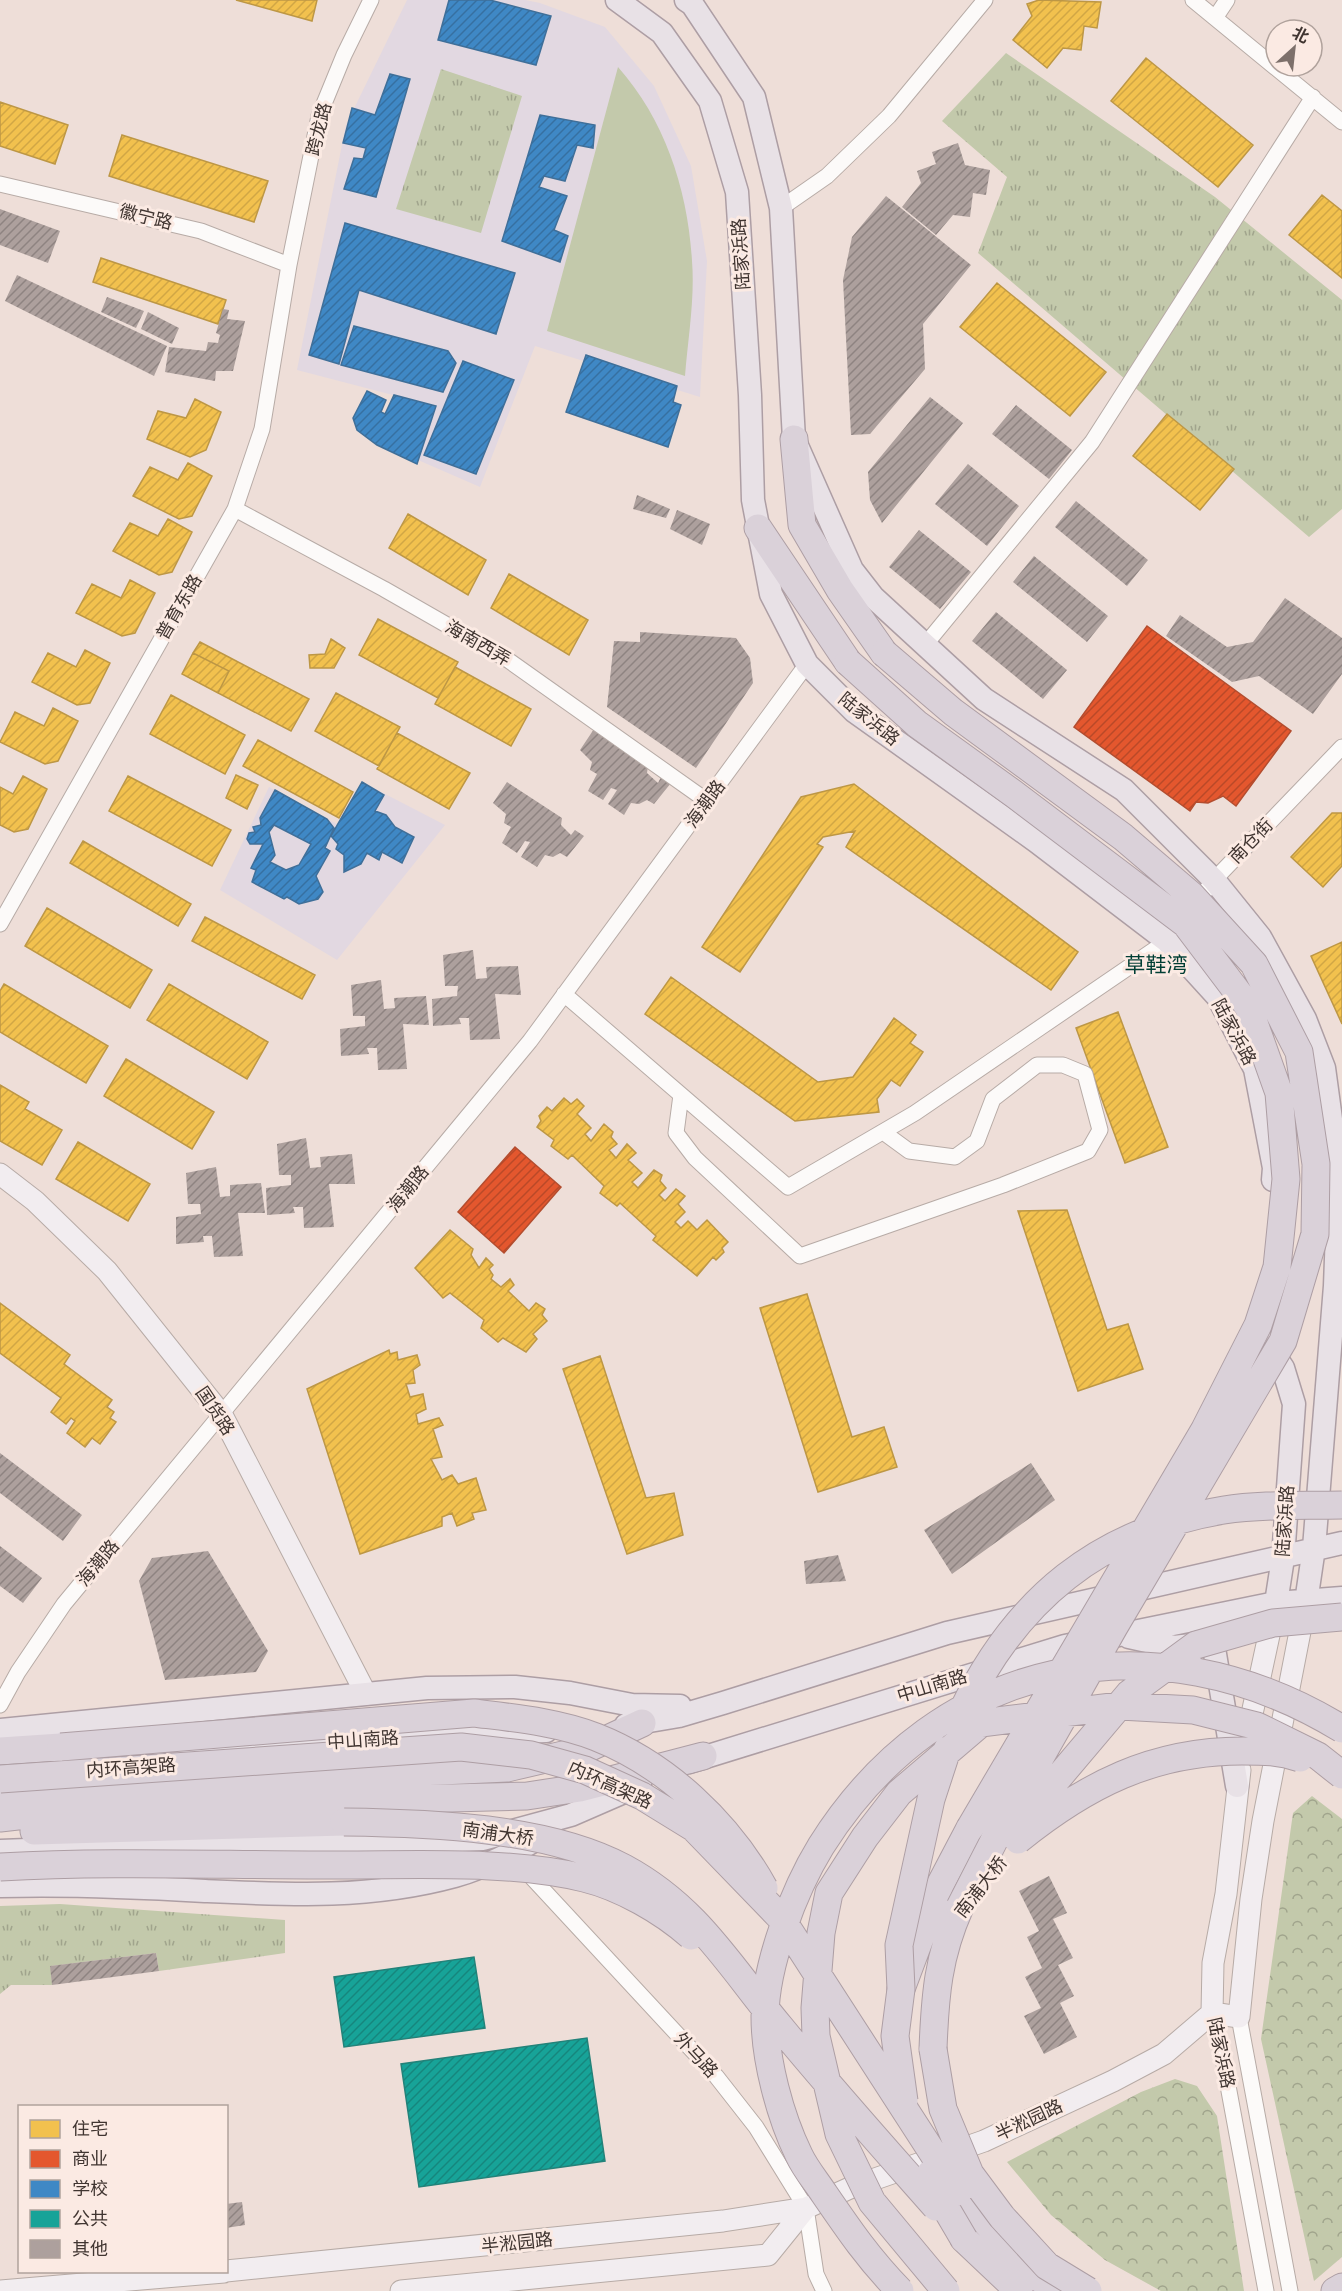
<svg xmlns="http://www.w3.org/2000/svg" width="1342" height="2291" viewBox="0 0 1342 2291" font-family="'PT Serif','Noto Sans SC',serif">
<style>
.education{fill:#e2d8e1}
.grass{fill:url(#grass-tufts)}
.park{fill:url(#park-crowns)}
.pitch{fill:#c3c9ab}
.homes{fill:url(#homes-hatch);stroke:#bd9745;stroke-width:1.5}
.shops{fill:url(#shops-hatch);stroke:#b34d2f;stroke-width:1.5}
.schools{fill:url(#schools-hatch);stroke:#3f6f99;stroke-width:1.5;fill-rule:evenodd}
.public{fill:url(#public-hatch);stroke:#238279;stroke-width:1.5}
.building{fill:url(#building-hatch)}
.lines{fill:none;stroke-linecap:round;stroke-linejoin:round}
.street-casing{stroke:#b7aba6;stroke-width:17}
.secondary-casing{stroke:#b7aba6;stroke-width:23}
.primary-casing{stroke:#ad9ea4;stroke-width:25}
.highway-casing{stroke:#ad9ea4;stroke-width:29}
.street{stroke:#fcfaf9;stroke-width:15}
.secondary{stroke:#f2edf0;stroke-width:21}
.primary{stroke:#e8e1e6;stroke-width:22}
.highway{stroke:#dad1d9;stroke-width:27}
.highway-bridge-casing{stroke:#ad9ea4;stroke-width:29;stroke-linecap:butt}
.highway-bridge{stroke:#dad1d9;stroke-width:27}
.labels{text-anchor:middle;stroke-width:6;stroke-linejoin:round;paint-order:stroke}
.street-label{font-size:18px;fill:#403531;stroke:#fbeae3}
.quarter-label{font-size:21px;fill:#003e34;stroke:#fbeae3}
</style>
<defs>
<pattern id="grass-tufts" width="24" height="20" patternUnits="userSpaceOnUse" patternTransform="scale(1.5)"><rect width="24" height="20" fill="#c3c9ab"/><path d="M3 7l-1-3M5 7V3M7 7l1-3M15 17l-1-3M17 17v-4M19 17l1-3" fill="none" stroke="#a0a48c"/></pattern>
<pattern id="park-crowns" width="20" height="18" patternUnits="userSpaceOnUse" patternTransform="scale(1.5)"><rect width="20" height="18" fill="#c3c9ab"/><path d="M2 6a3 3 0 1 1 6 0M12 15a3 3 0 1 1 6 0" fill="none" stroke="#a0a48c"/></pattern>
<pattern id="homes-hatch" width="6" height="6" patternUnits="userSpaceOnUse" patternTransform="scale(1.5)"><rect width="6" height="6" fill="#f2c14e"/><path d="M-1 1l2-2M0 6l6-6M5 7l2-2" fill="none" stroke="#d1a645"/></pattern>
<pattern id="shops-hatch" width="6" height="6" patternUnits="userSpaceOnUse" patternTransform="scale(1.5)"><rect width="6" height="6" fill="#e4572e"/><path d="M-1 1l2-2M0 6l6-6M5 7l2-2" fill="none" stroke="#ba4928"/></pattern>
<pattern id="schools-hatch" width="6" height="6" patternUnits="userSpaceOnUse" patternTransform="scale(1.5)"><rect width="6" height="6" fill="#3f88c5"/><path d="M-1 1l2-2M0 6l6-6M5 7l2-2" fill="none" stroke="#3670a1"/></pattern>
<pattern id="public-hatch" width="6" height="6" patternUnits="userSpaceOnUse" patternTransform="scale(1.5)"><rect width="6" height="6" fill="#17a398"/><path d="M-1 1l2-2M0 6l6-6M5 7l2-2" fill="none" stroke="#16867d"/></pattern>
<pattern id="building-hatch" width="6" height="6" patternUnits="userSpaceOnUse" patternTransform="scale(1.5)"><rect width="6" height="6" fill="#ada09d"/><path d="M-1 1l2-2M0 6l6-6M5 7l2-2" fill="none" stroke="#8e8381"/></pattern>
</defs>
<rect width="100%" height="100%" fill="#eeded8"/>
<path class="education" d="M407,0H525L540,3L605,27L654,86L691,166L707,261L700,397L535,346L480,487L418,460L435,406L297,370L346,125Z
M362,782L445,825L337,960L220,890L269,787L337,824Z"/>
<path class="grass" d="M1006,53L1215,197L1342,300V509L1309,537L978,253L1007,177L942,121Z
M441,69L522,96L481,233L396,209Z
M60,1904L285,1920V1953L159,1971L156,1953L51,1966L52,1985H11L0,1994V1906Z"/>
<path class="park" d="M1312,1796L1342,1819V2257L1314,2281L1261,2039L1293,1813Z
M1175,2079L1197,2086L1217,2116L1244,2291H1161L1105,2260L1051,2215L1007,2162L1141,2092Z"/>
<path class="pitch" d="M618,67C665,120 688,190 692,261C695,298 688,338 685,376L547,331Z"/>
<path class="homes" d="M236,0H317L312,21Z
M1039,0L1101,2L1097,28L1084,26L1081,50L1063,48L1047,68L1013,40L1032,16L1027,4Z
M1146,58L1253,145L1218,187L1111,101Z
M0,102L68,125L55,164L0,146Z
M122,135L268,181L254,222L109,176Z
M1322,195L1342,211V278L1289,235Z
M101,258L226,300L218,324L93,282Z
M997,283L1106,372L1070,416L960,327Z
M195,399L221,412L206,450L190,457L147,439L158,411L186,418Z
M1167,414L1234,469L1200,510L1133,456Z
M188,463L212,476L192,516L179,519L133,496L150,467L178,480Z
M408,514L486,560L468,595L389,548Z
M168,519L192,532L172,572L159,575L113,551L130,523L158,536Z
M509,574L588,620L569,655L491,608Z
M130,580L155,593L135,633L122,636L76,613L92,584L121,598Z
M378,619L458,662L438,698L359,655Z
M331,639L345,648L334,668H310L309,655L325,654Z
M200,642L309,699L291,731L218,693L229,671L193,653Z
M85,650L110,663L90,703L77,705L32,682L48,653L76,667Z
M193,653L229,671L218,693L182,674Z
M455,667L531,709L511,746L435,704Z
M336,693L400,727L379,766L315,731Z
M171,695L245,735L225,774L150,734Z
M53,708L78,721L58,761L45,764L0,742L15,712L44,726Z
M397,733L470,773L449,809L377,769Z
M258,740L353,792L339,818L243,766Z
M236,775L258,785L247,809L226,798Z
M23,776L47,789L28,829L14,832L0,825V787L13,794Z
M128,776L231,830L212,866L109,811Z
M854,784L1078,952L1051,990L846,847L855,831L823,837L817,844L823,847L740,972L702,947L801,797Z
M1332,813H1342V866L1323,887L1291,857Z
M83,841L191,904L178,926L70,863Z
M47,908L152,970L130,1008L25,946Z
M205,917L315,975L302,999L192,941Z
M1342,942V1024L1311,956Z
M671,977L818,1082L853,1077L894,1018L916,1035L910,1043L923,1052L900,1086L891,1080L877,1099L879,1112L795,1121L645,1014Z
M4,984L108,1046L86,1083L0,1032V991Z
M169,984L268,1042L247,1079L147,1020Z
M1118,1012L1168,1147L1125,1163L1076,1028Z
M126,1059L214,1112L192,1149L104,1096Z
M0,1085L29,1102L25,1109L62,1130L42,1165L0,1141Z
M564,1098L571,1104L577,1099L584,1106L577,1114L591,1128L585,1134L591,1141L604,1124L613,1132L611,1137L617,1144L609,1150L616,1158L627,1144L636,1153L628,1160L642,1173L632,1182L638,1188L654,1170L662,1175L660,1181L666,1188L659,1195L665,1201L676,1189L685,1196L678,1204L685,1212L675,1222L681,1228L688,1221L697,1230L707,1220L728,1242L722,1248L724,1252L716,1260L713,1257L697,1276L653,1240L656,1236L620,1203L617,1206L600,1193L604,1186L572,1155L568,1159L551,1146L554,1140L537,1127L541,1121L539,1116L547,1107L552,1111Z
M78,1142L150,1184L128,1221L56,1179Z
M1067,1210L1107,1330L1128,1324L1143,1369L1078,1391L1018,1211Z
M450,1230L473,1249L471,1255L479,1268L486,1258L493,1265L489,1269L493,1275L491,1279L501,1287L510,1279L514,1285L508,1291L529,1311L536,1303L545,1309L542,1315L547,1321L533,1334L537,1339L526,1352L503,1338L498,1342L481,1328L484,1320L450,1293L443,1298L415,1268Z
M807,1294L852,1437L884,1427L897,1467L818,1492L760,1308Z
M0,1303L70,1355L64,1364L112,1400L107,1407L114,1412L110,1418L116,1422L100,1444L92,1438L85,1447L67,1433L75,1421L71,1418L66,1424L51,1412L61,1398L0,1353Z
M389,1350L390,1354L397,1352L398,1360L417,1355L420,1365L413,1370L415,1383L406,1384L410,1397L423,1394L426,1409L416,1414L418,1424L439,1418L443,1425L433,1429L442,1457L431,1459L442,1480L452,1475L458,1484L476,1478L486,1510L472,1513L474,1519L457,1526L452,1513L442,1517V1526L360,1554L307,1389Z
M600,1356L646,1498L674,1493L683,1535L627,1554L563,1369Z"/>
<path class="shops" d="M1147,626L1291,731L1236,806L1223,796L1208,803L1196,802L1190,811L1074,727Z
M515,1147L561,1187L504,1253L458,1212Z"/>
<path class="schools" d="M449,0H490L551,16L536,65L438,40Z
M390,74L410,79L376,197L344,189L354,158L363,159L366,148L343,143L352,108L375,115Z
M540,115L595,125L593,148L577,145L565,181L544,176L539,187L567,196L554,230L568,236L560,262L502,241Z
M345,223L515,273L496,334L359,290L339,364L309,355Z
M354,326L448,351L456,363L443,392L341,365Z
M586,355L677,386L673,402L681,405L668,447L566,412Z
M463,361L514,380L476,474L424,455Z
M367,391L386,400L381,412L385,414L394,395L436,406L417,464L377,445L357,430L353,418Z
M362,782L384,795L375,811L386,815L395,827L414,837L402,863L382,852L379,860L367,853L361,864L344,872V855L336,849L338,844L331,836Z
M275,790L327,819L334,828L325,848L330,851L316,876L323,892L318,899L299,904L287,897L284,899L252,882L256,870L251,868L263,844H250L247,839L249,833L255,832L253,827L261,825L260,818ZM274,825L311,844L299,865L286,870L270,862L275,855L269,832Z"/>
<path class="public" d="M474,1957L485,2028L344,2047L334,1977Z
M587,2038L605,2161L419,2187L401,2064Z"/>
<path class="building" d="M958,143L965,165L990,170L986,195L973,193L970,217L953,215L936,235L902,207L921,183L917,171L936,164L932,152Z
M886,196L971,265L923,324L925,369L870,434L851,435L843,280L852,237Z
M0,209L60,231L48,263L0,245Z
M17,275L167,346L154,376L5,301Z
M107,297L144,311L136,328L101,312Z
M223,309L229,310L227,319L245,321L233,371H216L215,381L165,372L169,347L206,351L208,342L218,343L220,335L216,333Z
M148,312L179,328L172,344L141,329Z
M930,397L963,423L882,523L870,500L868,472Z
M1016,405L1072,450L1049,479L992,434Z
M968,464L1019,506L987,546L935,504Z
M637,495L670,509L666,518L633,509Z
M1076,501L1148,560L1127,586L1055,527Z
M677,510L710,524L702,545L670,529Z
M919,530L971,572L940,609L889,567Z
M1034,556L1108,616L1087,642L1013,582Z
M1285,598L1342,638V674L1313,714L1259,676L1232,682L1166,636L1180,615L1227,647L1253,642Z
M996,612L1067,670L1043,699L972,641Z
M640,632L736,638L750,658L753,683L696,768L607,707L614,641L640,642Z
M594,729L648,766L647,773L658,783L661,777L671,783L654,804L647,800L639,804L631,803L624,815L608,804L617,790L611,788L603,800L588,791L597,774L590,770L592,762L580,750Z
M507,782L562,818L561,825L571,835L575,830L584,836L567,857L560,853L553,857L545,855L537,867L521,857L530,842L525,841L517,853L502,843L511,827L504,823L506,814L493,803Z
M473,950L476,979L487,978L486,967L518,966L521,995L495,994L500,1039L470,1040L469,1018H459L461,1024L433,1026L432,999L457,996L458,986H445L443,955Z
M381,980L384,1009L395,1008L394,998L426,996L429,1025L403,1024L407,1069L378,1070L377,1048H367L369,1054L341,1056L340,1029L365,1026V1016H353L351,985Z
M306,1138L310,1168L321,1167L320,1157L352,1154L355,1184H329L334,1227L304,1228L303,1207H293L295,1213L267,1215L266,1188L291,1185V1175H279L277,1144Z
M216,1167L220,1197L230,1196V1185L261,1183L265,1213H238L243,1256L214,1257L212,1236H203L204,1242L176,1244V1217L201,1214L200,1204H188L186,1173Z
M0,1453L82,1515L63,1541L0,1493Z
M1031,1463L1055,1500L952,1574L924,1530Z
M0,1546L42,1578L23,1603L0,1586Z
M208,1551L268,1651L256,1672L165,1680L139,1581L152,1558Z
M838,1555L846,1581L806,1584L804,1561Z
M1049,1876L1067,1913L1053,1919L1073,1958L1058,1965L1074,1996L1060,2003L1077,2037L1044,2054L1024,2016L1041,2008L1025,1977L1042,1968L1027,1937L1039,1931L1019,1891Z
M156,1953L159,1971L52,1985L50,1966Z
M242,2202L245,2225L226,2228V2204Z"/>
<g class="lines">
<defs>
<path id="street" d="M1193,0L1342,122
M1215,18L1227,0
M0,184L201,231L289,265
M781,208L827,176L889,116L985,0
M235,509L384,589L508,660L707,801
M925,645L1092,442L1313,97
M1193,907L1214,880L1342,747
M0,924L235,509L262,429L289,265L319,116L344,55L371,0
M564,994L788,1187L915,1113L1167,941L1171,936
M681,1095L676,1133L695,1158L800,1256L1003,1185L1088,1151L1100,1130L1085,1074L1063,1065H1037L993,1099L977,1141L955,1157L909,1151L883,1132
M0,1705L18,1672L64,1604L530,1041L807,664
M524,1869L716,2076L756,2127L806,2208L816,2274L824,2291
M1212,2013L1224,2064L1266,2291
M1239,2017L1290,2291"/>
<path id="secondary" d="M0,1174L35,1201L107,1271L222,1415L366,1694
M1247,1737L1274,1612
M1212,2013L1213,1963L1226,1894L1240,1770
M226,2271L723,2221L806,2208L852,2187L984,2141L1113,2081L1164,2054L1212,2013L1239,2017L1251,1899L1263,1821L1305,1606
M0,2291L224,2272
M401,2291L768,2255L806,2208"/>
<path id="primary" d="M617,0L662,33L710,101L737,192L750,395L753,500L771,594L807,664L854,711L1036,841L1167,941L1218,997L1255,1069L1274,1168L1273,1180
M686,0L692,4L754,97L781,208L794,439L852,570L873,597L984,699L1124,790L1214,880L1260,937L1305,1019L1324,1068L1339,1178L1335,1286L1314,1548L1306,1602
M1263,1309L1268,1346L1283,1368L1294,1404L1283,1558L1276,1603
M1129,1637L1174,1647L1200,1644
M1213,1642L1237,1786
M626,1725L679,1716L723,1703L947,1633L1342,1543
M0,1730L427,1688L515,1687L570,1693L632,1705L680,1706
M114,1758L321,1742L546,1731
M689,1762L1065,1646L1276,1603L1342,1598
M0,1851L107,1847L376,1844L483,1839L571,1815L640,1785
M0,1886C68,1884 137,1887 205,1891C291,1895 371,1899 455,1876C487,1867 517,1851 546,1834"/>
<path id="highway" d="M794,439L802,525L840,590L884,653
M758,528L848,662
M0,1751L61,1747
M0,1791L507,1768L584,1750L642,1723
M0,1818L96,1807L527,1796L580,1788L703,1756
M34,1831L344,1822
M901,1989L940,1885L970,1828
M933,2049C935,1996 938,1956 960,1907
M958,2192L1036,2276L1060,2291
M964,2239L1019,2291
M1335,2291L1342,2287"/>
</defs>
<use href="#street" class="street-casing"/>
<use href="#secondary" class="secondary-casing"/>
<use href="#primary" class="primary-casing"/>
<use href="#highway" class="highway-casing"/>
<use href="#street" class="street"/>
<use href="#secondary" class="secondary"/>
<use href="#primary" class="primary"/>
<use href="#highway" class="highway"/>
<defs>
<path id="highway-bridge" d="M884,653L953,712L1123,837L1191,895L1254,964L1299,1052L1316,1164L1315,1234L1283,1341L1114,1627L1002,1825L960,1907
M848,662L917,724L1014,794L1186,924L1248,1006L1279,1093L1286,1179L1277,1267L1258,1325L1205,1429L970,1828
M962,1712C1016,1599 1099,1531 1224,1510C1262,1504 1303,1506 1342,1505
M61,1747L474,1713C514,1718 558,1722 596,1737C667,1765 728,1823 764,1888
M0,1779L461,1747L531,1755L585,1770L642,1796L694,1828L781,1918L958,2192
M344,1822C429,1823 548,1827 624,1868C698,1908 730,1967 781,2028C831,2089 884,2148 936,2207
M1014,1830L1129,1694L1196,1645L1273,1623L1342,1617
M1018,1840C1086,1785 1153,1751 1242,1751C1263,1751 1280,1751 1300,1758
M0,1867C107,1861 215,1865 322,1865C404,1866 504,1859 584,1878C621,1887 663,1911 691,1936
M933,2049L943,2109L970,2174L1002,2217L1047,2266L1088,2291
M904,2101L895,2036L901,1989L899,1945L931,1799L947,1750
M930,2174L934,2188L964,2239
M900,2291C868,2258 849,2230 823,2192C815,2180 805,2168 799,2155C780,2116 765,2060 765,2017C765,1965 794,1890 821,1846C939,1658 1154,1614 1342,1729
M946,2291L872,2202L839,2134L816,2036L815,2008L821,1933L829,1893L865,1837L899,1793L981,1723L1120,1706L1193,1710L1257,1726L1318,1756L1342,1775"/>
</defs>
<use href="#highway-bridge" class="highway-bridge-casing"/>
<use href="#highway-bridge" class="highway-bridge"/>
</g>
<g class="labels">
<g class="street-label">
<text transform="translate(319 129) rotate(-76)" y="6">跨龙路</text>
<text transform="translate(146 217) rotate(14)" y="6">徽宁路</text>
<text transform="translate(741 254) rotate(-94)" y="6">陆家浜路</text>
<text transform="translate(179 607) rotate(-60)" y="6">普育东路</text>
<text transform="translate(478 643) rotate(30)" y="6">海南西弄</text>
<text transform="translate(869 719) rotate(39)" y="6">陆家浜路</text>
<text transform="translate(705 804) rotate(-54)" y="6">海潮路</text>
<text transform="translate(1251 841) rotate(-46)" y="6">南仓街</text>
<text transform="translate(1234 1032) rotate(62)" y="6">陆家浜路</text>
<text transform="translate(408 1189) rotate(-51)" y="6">海潮路</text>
<text transform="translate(215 1411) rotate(56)" y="6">国货路</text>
<text transform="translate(1285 1521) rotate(-86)" y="6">陆家浜路</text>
<text transform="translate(98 1563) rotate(-50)" y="6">海潮路</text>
<text transform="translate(932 1686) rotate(-17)" y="6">中山南路</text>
<text transform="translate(363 1740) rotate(-4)" y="6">中山南路</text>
<text transform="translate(131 1768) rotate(-4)" y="6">内环高架路</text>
<text transform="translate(610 1785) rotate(24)" y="6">内环高架路</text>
<text transform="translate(498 1834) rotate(8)" y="6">南浦大桥</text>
<text transform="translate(981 1887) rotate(-52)" y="6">南浦大桥</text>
<text transform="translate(1221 2053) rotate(78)" y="6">陆家浜路</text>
<text transform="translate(696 2055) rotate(47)" y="6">外马路</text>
<text transform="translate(1029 2120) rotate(-25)" y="6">半淞园路</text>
<text transform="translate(517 2243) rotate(-6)" y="6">半淞园路</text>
</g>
<g class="quarter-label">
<text x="1156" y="972">草鞋湾</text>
</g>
</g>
<rect x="18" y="2105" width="210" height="168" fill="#fbeae3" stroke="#b0a29c" stroke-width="1.5"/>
<rect x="30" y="2120" width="30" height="18" fill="#f2c14e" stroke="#b0a29c" stroke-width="1.5"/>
<text x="72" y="2135" font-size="18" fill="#403531">住宅</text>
<rect x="30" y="2150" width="30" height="18" fill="#e4572e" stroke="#b0a29c" stroke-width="1.5"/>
<text x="72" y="2165" font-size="18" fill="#403531">商业</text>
<rect x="30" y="2180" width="30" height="18" fill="#3f88c5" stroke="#b0a29c" stroke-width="1.5"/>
<text x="72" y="2195" font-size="18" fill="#403531">学校</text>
<rect x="30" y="2210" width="30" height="18" fill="#17a398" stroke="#b0a29c" stroke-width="1.5"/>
<text x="72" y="2225" font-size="18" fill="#403531">公共</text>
<rect x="30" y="2240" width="30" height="18" fill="#ada09d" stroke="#b0a29c" stroke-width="1.5"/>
<text x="72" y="2255" font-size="18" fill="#403531">其他</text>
<g transform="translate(1294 48) rotate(27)"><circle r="28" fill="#fbeae3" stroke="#b0a29c" stroke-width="1.5"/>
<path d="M0-4.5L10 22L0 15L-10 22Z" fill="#7d706b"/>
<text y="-9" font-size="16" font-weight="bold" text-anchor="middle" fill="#403531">北</text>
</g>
</svg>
